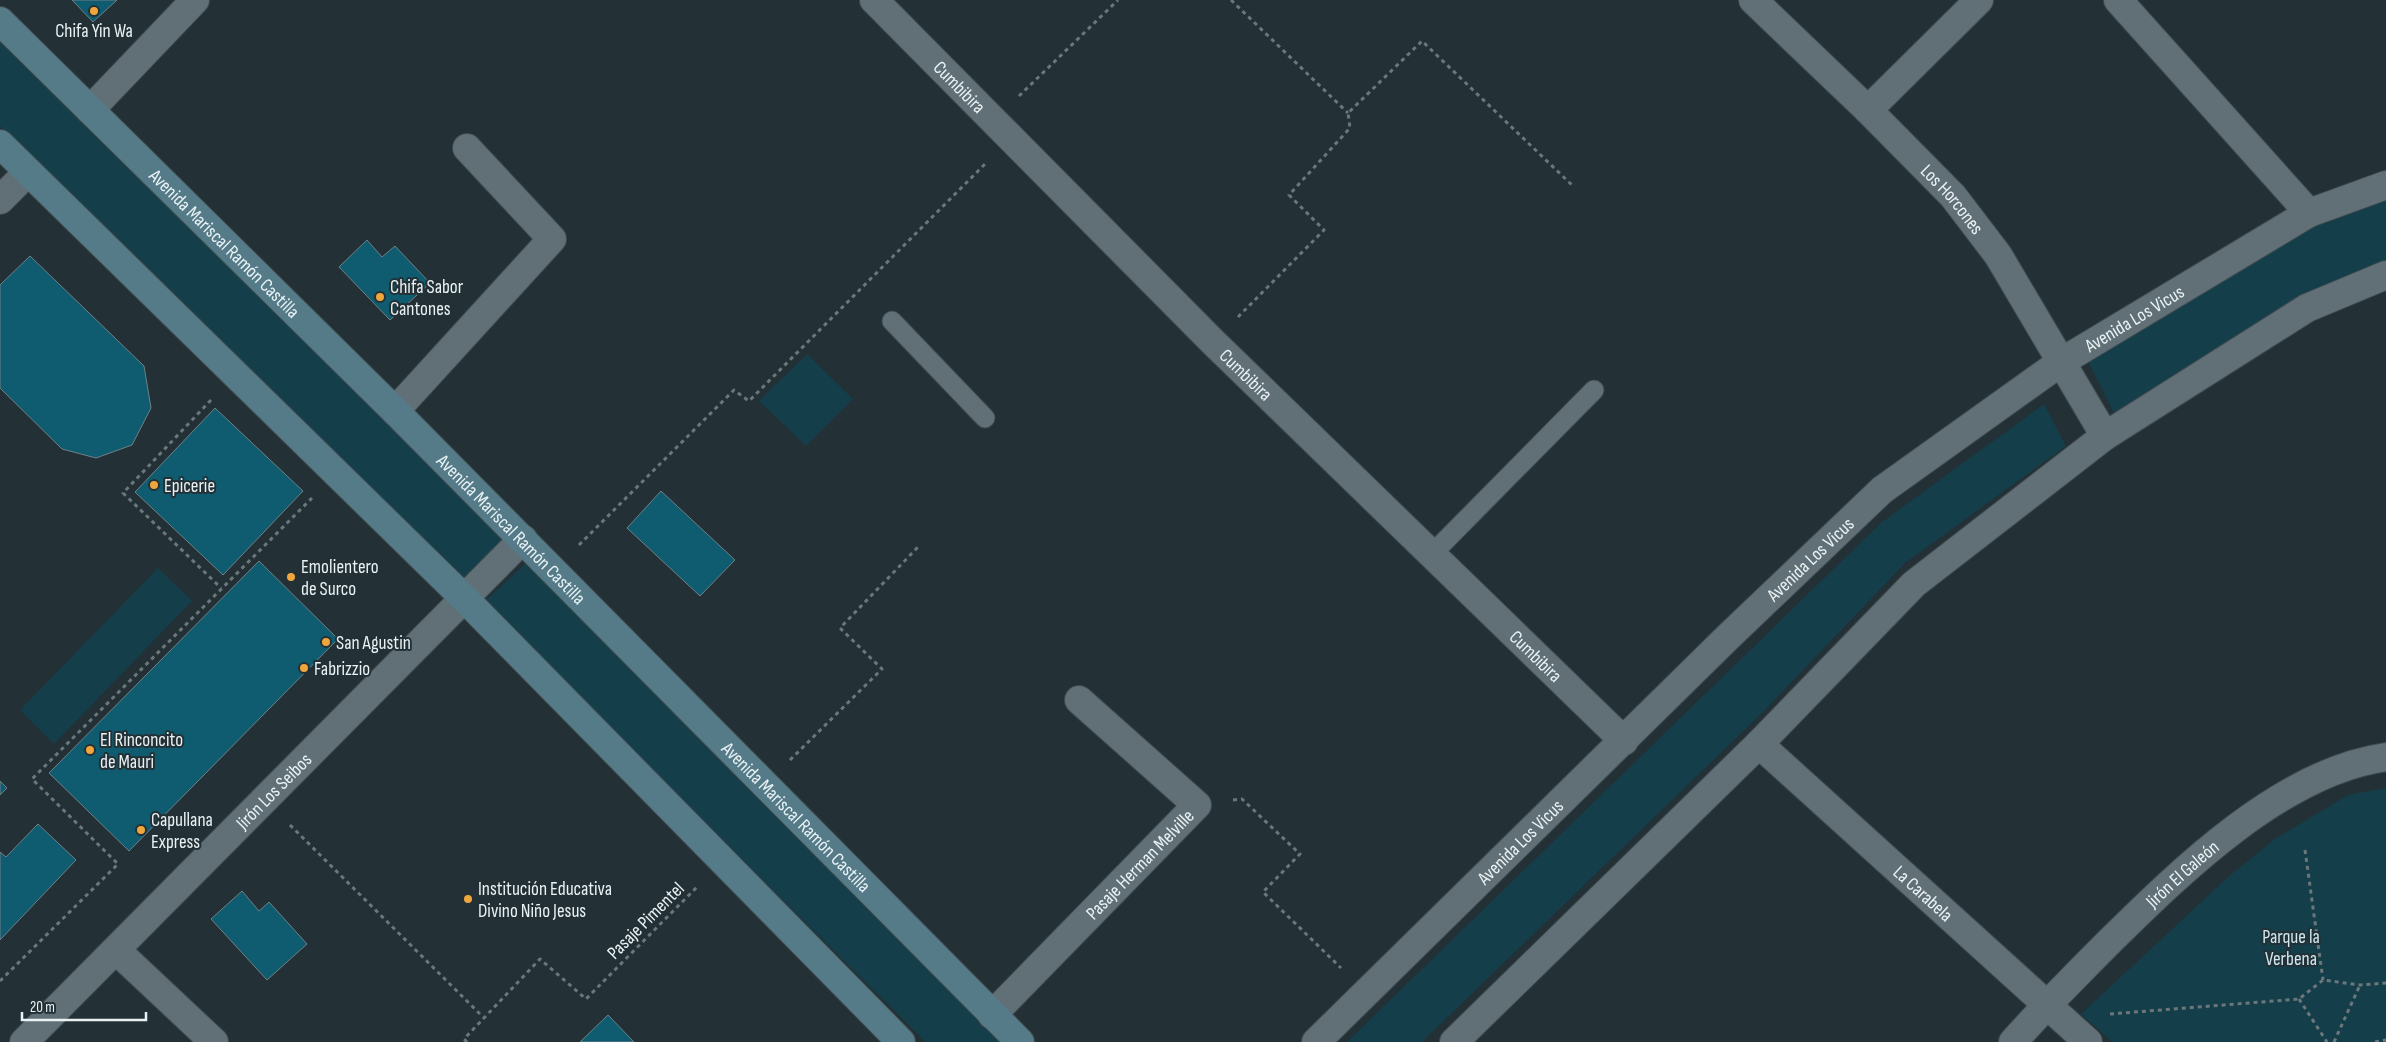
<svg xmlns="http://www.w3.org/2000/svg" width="2386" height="1042" viewBox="0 0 2386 1042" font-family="'Sofia Sans Condensed',sans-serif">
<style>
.green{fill:#153e4b}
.building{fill:#0f5b70;stroke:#718086}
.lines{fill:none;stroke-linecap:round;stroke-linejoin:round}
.lane-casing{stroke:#404c50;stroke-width:21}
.street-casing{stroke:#404c50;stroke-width:30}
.secondary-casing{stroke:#404c50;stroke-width:30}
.path{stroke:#6b777b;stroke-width:3;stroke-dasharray:4 4;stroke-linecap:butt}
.lane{stroke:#617076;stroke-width:19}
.street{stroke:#617076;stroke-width:28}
.secondary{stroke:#557b88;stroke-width:28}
.poi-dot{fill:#efa73d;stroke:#233035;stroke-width:2}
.labels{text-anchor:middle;stroke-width:4;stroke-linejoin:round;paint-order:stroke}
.poi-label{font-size:19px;fill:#e9f2f5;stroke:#233035;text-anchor:start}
.street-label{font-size:19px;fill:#e9f2f5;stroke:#233035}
.park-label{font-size:19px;fill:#cde8f2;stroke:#233035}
</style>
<rect width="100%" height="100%" fill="#233035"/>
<path class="green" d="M0,35L506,541L466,581L0,126Z
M2386,196V263L2116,417L2087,359L2311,224Z
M807,354L853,399L806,446L759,401Z
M2044,404L2066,446L1905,563L1765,710L1422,1042H1347L1882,522Z
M526,563L1003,1042H926L483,603Z
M158,568L192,601L54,744L20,710Z
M2386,788V1042H2112L2081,1014L2228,877L2275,839L2348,795Z"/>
<path class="building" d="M72,0H117L93,22Z
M367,240L382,257L395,246L430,283L390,320L339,267Z
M30,256L144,366L151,408L132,445L96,458L62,449L0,388V285Z
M215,408L303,491L223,575L135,492Z
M661,491L735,560L700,596L627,528Z
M259,561L338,639L129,851L49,773Z
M0,781L7,788L0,795Z
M38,824L76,860L0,940V852L6,857Z
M242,891L259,911L269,902L307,944L267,980L211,919Z
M608,1015L634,1042H580Z"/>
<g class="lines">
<defs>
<path id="lane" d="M892,321L985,418
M1432,554L1594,390"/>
<g id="street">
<path id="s1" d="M874,0L1213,342L1624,741"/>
<path id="s2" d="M1753,0L1868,110L1953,196L1998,255L2105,436"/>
<path d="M2118,0L2309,213"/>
<path d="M90,110L195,0"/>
<path d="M1868,110L1979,0"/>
<path d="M0,200L28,172"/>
<path d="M395,411L552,239L467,148"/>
<path id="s3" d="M1759,744L2088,1042"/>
<path d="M116,950L214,1042"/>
<path id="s4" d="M992,1015L1197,805L1079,700"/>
<path id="s5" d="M24,1042L523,539"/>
<path id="s6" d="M1316,1042L1728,637L1882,490L2061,362L2309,213L2386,185"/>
<path d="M1454,1042L1759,744L1914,584L2105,436L2307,308L2386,275"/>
<path id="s7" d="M2013,1042C2044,1007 2077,974 2110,941C2181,871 2283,771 2386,757"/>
</g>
<g id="secondary">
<path id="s8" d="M0,21L395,411L1020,1042"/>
<path d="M0,144L464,598L901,1042"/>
</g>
</defs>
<use href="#lane" class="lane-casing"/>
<use href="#street" class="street-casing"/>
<use href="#secondary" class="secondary-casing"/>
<path class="path" d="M1231,0L1348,113
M1019,96L1118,0
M1238,317L1324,230L1289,195L1350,128L1348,113L1422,41L1574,187
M211,400L123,493L221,588
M579,545L734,390L749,401L985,164
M790,760L882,669L840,628L918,547
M1233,800L1242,799L1300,854L1263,892L1341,968
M290,825L484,1018
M2305,850L2323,980
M0,981L118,864L32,779L312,498
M2299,999L2327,1042
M2110,1014L2299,999L2323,980L2360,985L2386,983
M467,1042L464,1039L540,959L586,999L698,886
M2334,1042L2360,985
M2375,1042L2386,1040"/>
<use href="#lane" class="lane"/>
<use href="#street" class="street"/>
<use href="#secondary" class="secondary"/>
</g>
<g class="poi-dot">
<circle cx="94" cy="11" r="5"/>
<circle cx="380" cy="297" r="5"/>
<circle cx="154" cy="485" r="5"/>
<circle cx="291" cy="577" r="5"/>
<circle cx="326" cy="642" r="5"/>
<circle cx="304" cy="668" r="5"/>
<circle cx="90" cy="750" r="5"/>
<circle cx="141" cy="830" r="5"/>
<circle cx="468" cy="899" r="5"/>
</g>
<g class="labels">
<g class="poi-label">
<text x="94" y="37" text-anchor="middle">Chifa Yin Wa</text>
<text x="390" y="293">Chifa Sabor<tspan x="390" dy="22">Cantones</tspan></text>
<text x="164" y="492">Epicerie</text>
<text x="301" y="573">Emolientero<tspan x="301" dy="22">de Surco</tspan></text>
<text x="336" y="649">San Agustin</text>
<text x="314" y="675">Fabrizzio</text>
<text x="100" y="746">El Rinconcito<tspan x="100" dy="22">de Mauri</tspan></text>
<text x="151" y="826">Capullana<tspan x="151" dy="22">Express</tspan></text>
<text x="478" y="895">Institución Educativa<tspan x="478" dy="22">Divino Niño Jesus</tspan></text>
</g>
<g class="street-label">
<text dy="7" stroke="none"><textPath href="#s1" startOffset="122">Cumbibira</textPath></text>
<text dy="7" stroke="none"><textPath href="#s2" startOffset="282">Los Horcones</textPath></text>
<text dy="7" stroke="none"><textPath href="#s8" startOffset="316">Avenida Mariscal Ramón Castilla</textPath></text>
<text dy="7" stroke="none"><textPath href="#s6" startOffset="1096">Avenida Los Vicus</textPath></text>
<text dy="7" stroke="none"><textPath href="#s1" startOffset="528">Cumbibira</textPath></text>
<text dy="7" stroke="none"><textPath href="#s8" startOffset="721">Avenida Mariscal Ramón Castilla</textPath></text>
<text dy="7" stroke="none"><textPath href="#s6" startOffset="691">Avenida Los Vicus</textPath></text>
<text dy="7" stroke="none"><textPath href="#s1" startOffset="932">Cumbibira</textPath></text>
<text dy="7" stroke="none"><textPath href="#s5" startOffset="354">Jirón Los Seibos</textPath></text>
<text dy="7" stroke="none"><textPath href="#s8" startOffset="1126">Avenida Mariscal Ramón Castilla</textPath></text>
<text dy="7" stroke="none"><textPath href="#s6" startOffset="286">Avenida Los Vicus</textPath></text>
<text dy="7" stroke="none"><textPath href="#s4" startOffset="211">Pasaje Herman Melville</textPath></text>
<text dy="7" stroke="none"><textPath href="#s7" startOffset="239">Jirón El Galeón</textPath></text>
<text dy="7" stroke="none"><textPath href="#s3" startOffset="222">La Carabela</textPath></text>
<text transform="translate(645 920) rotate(-45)" y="7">Pasaje Pimentel</text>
</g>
<g class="park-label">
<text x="2291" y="943">Parque la<tspan x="2291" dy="22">Verbena</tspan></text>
</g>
</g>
<path d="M22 1012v8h124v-8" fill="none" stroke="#e9f2f5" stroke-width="2.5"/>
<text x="30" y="1012" font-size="15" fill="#e9f2f5" stroke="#233035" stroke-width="4" paint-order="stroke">20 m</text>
</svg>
